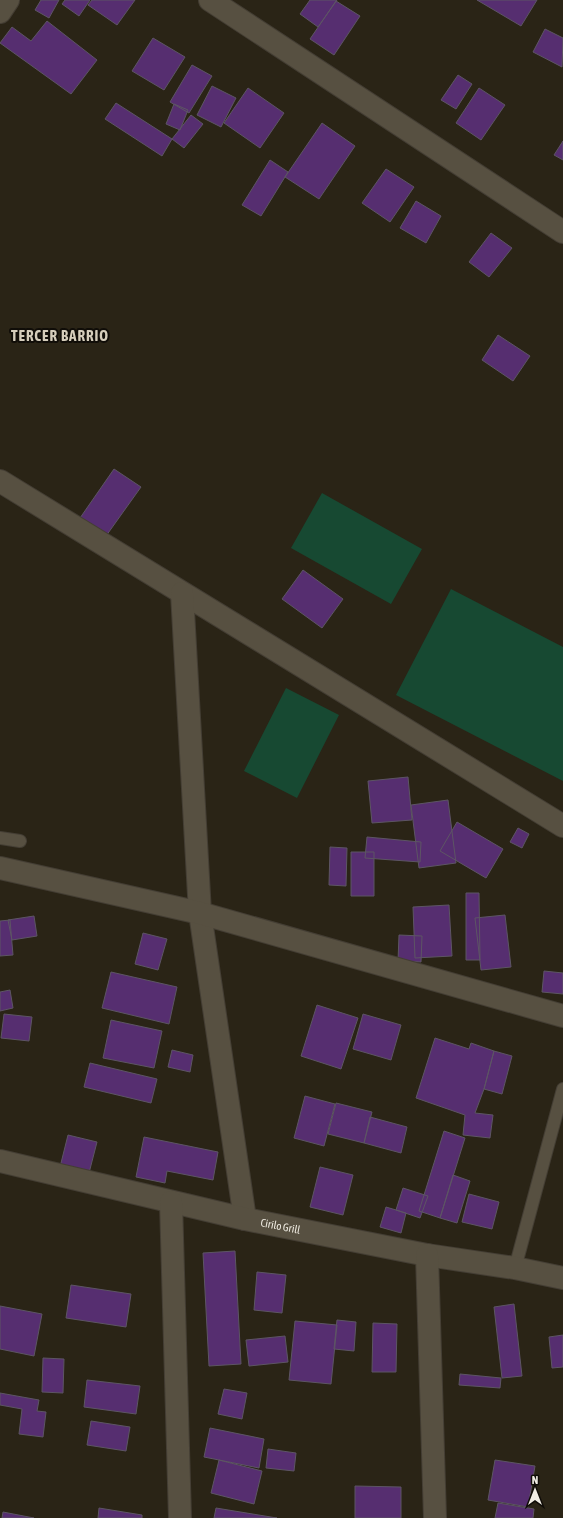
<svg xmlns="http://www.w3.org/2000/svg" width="563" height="1518" viewBox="0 0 563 1518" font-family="'Asap Condensed',sans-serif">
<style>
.green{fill:#174932}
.building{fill:#562e70;stroke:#5d5564}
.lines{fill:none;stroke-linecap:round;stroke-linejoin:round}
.lane-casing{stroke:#443e34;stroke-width:14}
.street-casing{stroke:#443e34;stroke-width:24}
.lane{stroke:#575041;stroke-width:12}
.street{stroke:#575041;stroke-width:22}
.labels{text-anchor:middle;stroke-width:4;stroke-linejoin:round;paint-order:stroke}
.street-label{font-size:11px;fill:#f1ede4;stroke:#100d08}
.district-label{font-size:15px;font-weight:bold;letter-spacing:1px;fill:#d5cdbb;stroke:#100d08}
</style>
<rect width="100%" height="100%" fill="#2a2416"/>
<path class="green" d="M322,493L422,549L391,604L291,548Z
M451,589L563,647V781L396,695Z
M286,688L339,715L297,798L244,771Z"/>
<path class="building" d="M41,0H59L49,18L35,10Z
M65,0H90L79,16L62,4Z
M92,0H135L117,25L88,5Z
M310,0H337L318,27L300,14Z
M477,0H537L521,26Z
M336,1L360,16L334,55L310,39Z
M47,21L97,60L71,94L0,43L12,27L31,41Z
M545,29L563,38L562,67L533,52Z
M153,38L185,57L164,90L132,71Z
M192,65L212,76L189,113L170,102Z
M458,75L472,84L456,109L441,100Z
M212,86L236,98L221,127L197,115Z
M248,88L284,113L260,148L224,123Z
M479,88L505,105L481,140L456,123Z
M116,103L172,139L162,156L105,119Z
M174,104L188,110L180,130L166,124Z
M191,115L203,124L184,148L172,139Z
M322,123L355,146L319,199L285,177Z
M563,141V160L554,155Z
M270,160L288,172L261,216L242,205Z
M386,169L414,187L390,222L362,203Z
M416,201L441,216L426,243L400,228Z
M491,233L512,248L489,277L469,262Z
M498,335L530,356L513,381L482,360Z
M114,469L141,487L106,536L80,518Z
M303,570L343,599L322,628L282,599Z
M408,777L412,820L372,823L368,781Z
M448,800L456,863L419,868L411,805Z
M457,822L503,849L486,878L440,851Z
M518,828L529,834L522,848L510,842Z
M367,837L421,842L420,862L365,858Z
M330,847L347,848L346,886L329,885Z
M351,852H374V896H351Z
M466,893H479L480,960H466Z
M449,905L452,956L415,958L413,907Z
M505,915L511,967L481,970L475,918Z
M34,916L37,936L12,940L8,920Z
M10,920L13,955L0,956V921Z
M143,933L167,939L158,970L135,964Z
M399,935L422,936L421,962L398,961Z
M544,971L563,973V994L542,992Z
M111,972L177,987L169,1024L102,1008Z
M10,990L13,1008L0,1011V992Z
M317,1005L358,1018L341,1069L301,1056Z
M4,1014L32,1017L29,1041L1,1038Z
M363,1014L401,1025L391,1060L353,1049Z
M111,1020L162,1031L154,1068L103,1058Z
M435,1038L469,1049L471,1043L494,1051L484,1089L475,1113L493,1115L490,1138L463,1135L465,1115L416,1098Z
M172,1050L193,1055L190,1072L168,1067Z
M494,1051L512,1056L502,1094L484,1089Z
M90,1063L157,1079L151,1103L84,1087Z
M305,1096L335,1104L324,1146L294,1138Z
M336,1103L372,1112L364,1143L328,1134Z
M370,1117L407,1127L401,1153L364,1143Z
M444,1131L465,1138L440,1218L419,1211Z
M68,1135L97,1142L89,1173L60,1167Z
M144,1137L218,1152L213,1180L167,1171L165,1183L136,1177Z
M320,1167L353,1175L343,1215L310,1207Z
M453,1175L470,1181L457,1223L440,1218Z
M403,1188L428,1196L420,1218L396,1210Z
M469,1194L499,1202L492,1229L462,1222Z
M386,1207L406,1213L401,1233L380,1227Z
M235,1251L241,1364L209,1366L203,1253Z
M257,1272L286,1275L282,1313L254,1310Z
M71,1285L131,1294L126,1327L66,1318Z
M514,1304L522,1376L502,1378L494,1307Z
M0,1306L42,1314L34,1356L0,1349Z
M337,1320L356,1322L354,1351L334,1349Z
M295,1321L337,1325L331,1384L289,1380Z
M373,1323L397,1324L396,1372H372Z
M563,1335V1367L552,1368L549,1337Z
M285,1336L288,1362L249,1366L246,1340Z
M43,1358L64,1359L63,1393L42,1392Z
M460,1374L501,1378L500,1388L459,1385Z
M87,1380L140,1386L136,1414L84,1407Z
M224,1389L247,1393L242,1419L218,1414Z
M0,1393L39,1400L37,1411L46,1412L43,1437L19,1434L22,1409L0,1405Z
M91,1421L130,1427L126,1451L87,1445Z
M210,1428L264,1439L259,1468L204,1457Z
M268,1449L296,1453L294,1471L266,1468Z
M219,1460L262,1471L254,1504L211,1493Z
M495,1460L535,1466L528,1507L488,1500Z
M355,1486L401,1487V1518H355Z
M498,1503L534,1509L533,1518H495Z
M99,1508L142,1515V1518H98Z
M216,1508L277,1518H214Z
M3,1512L34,1518H2Z"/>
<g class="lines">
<defs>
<path id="lane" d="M0,838L20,841
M515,1268L563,1089"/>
<g id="street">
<path d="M210,0L563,232"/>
<path d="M0,12L8,0"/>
<path d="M0,481L563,826"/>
<path d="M182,593L200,913L245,1219"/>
<path d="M0,868L200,913L563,1016"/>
<path id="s1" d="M0,1161L245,1219L427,1255L515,1268L563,1278"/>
<path d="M171,1202L180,1518"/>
<path d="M427,1255L435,1518"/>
</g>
</defs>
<use href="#lane" class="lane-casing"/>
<use href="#street" class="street-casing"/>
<use href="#lane" class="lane"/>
<use href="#street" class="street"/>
</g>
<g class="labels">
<g class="street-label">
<text dy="4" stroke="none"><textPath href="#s1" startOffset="288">Cirilo Grill</textPath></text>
</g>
<g class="district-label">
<text x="60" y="341">TERCER BARRIO</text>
</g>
</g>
<g transform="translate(535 1490)" stroke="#100d08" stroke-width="3" paint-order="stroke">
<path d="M0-3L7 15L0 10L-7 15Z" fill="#f1ede4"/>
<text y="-6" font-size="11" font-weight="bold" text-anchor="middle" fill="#f1ede4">N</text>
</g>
</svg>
